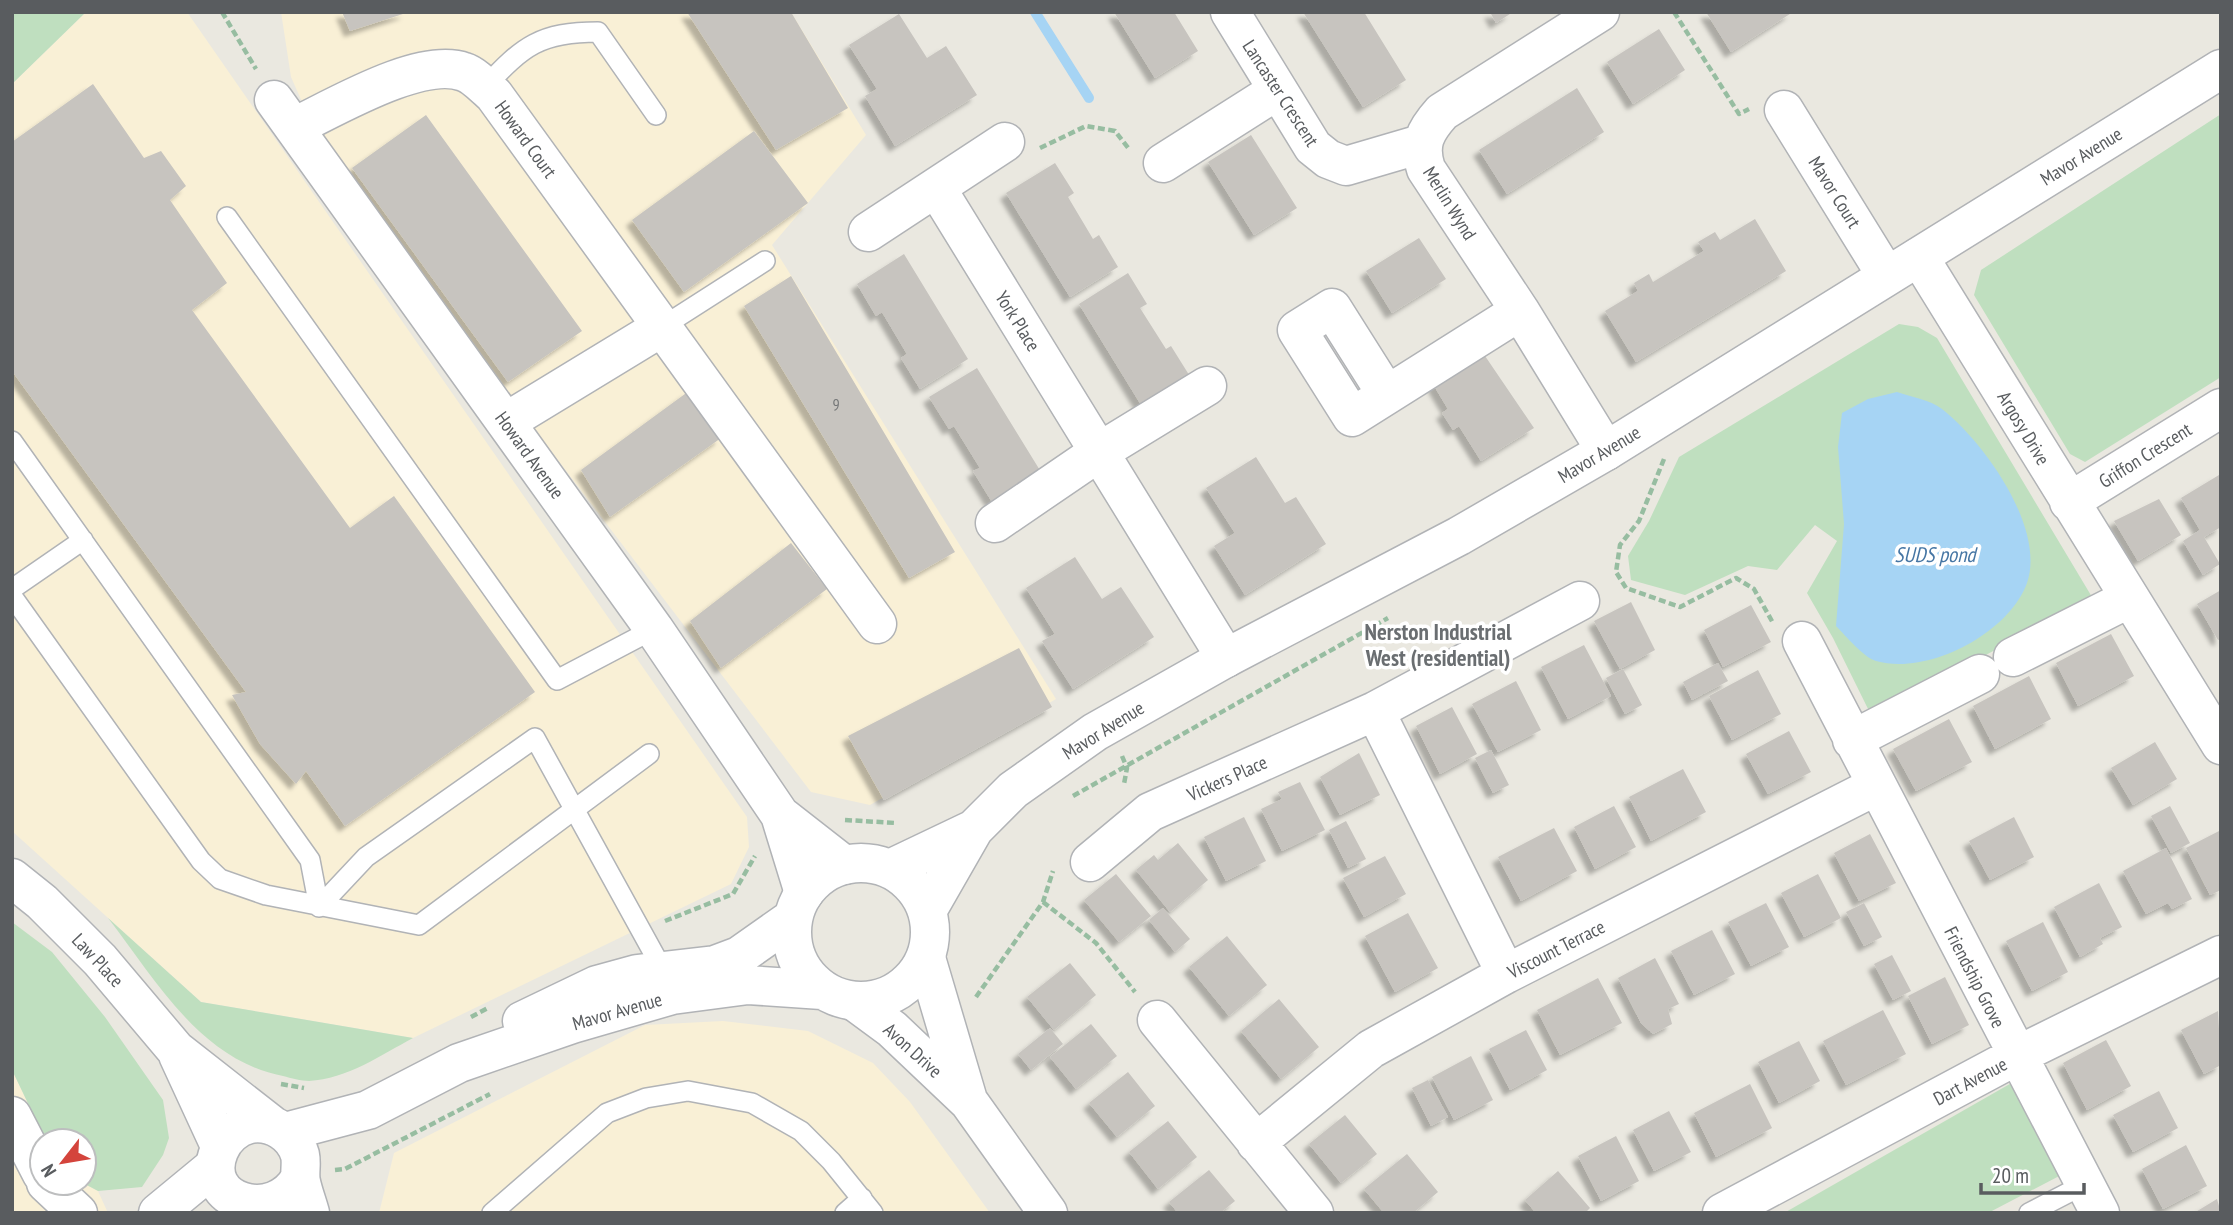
<svg xmlns="http://www.w3.org/2000/svg" width="2233" height="1225" viewBox="0 0 2233 1225" font-family="'PT Sans Narrow',sans-serif">
<style>
.commercial{fill:#f9f0d6}
.green{fill:#bfdfbf}
.water{fill:#a6d4f4}
.lines{fill:none;stroke-linecap:round;stroke-linejoin:round}
.stream{stroke:#a6d4f4;stroke-width:10}
.building{fill:#c7c4bf;filter:url(#shadow)}
.service-casing{stroke:#b1b3b6;stroke-width:22}
.minor-casing{stroke:#b1b3b6;stroke-width:41}
.tertiary-casing{stroke:#b1b3b6;stroke-width:41}
.path{stroke:#97bda1;stroke-width:4.5;stroke-dasharray:7 3.5;stroke-linecap:butt}
.service{stroke:#fff;stroke-width:19}
.minor{stroke:#fff;stroke-width:38}
.tertiary{stroke:#fff;stroke-width:38}
.labels{text-anchor:middle;stroke-width:7;stroke-linejoin:round;paint-order:stroke}
.number-label{font-size:16px;fill:#747677}
.street-label{font-size:19px;fill:#595c5f;stroke:#fff}
.water-label{font-size:21px;font-style:italic;fill:#4676a4;stroke:#fff}
.quarter-label{font-size:23px;font-weight:bold;fill:#6a6e71;stroke:#fff}
</style>
<defs>
<filter id="shadow"><feDropShadow dx="-6" dy="6" stdDeviation="2" flood-color="#0004"/></filter>
</defs>
<rect width="100%" height="100%" fill="#eae8e0"/>
<path class="commercial" d="M86,12H187L747,817L749,847L731,884L413,1038L201,1002L12,831V84Z
M281,12H791L866,135L772,245L1056,699L870,805L811,792L326,156L291,77Z
M723,1021L808,1031L873,1063L910,1102L990,1213H379L394,1153L645,1025Z
M12,1070L46,1141L42,1183H83L98,1191L108,1213H12Z"/>
<path class="green" d="M12,12H86L12,84Z
M2221,114V377L2085,462L2070,454L1974,295L1981,270Z
M1899,324L1918,327L1937,338L2092,597L1872,717L1833,638L1807,593L1837,541L1815,525L1777,570L1748,566L1685,595L1631,580L1628,556L1649,521L1679,457Z
M108,918L201,1002L413,1038C381,1055 347,1079 309,1081C301,1081 291,1078 283,1076C200,1060 156,980 108,918Z
M12,922L52,952L105,1017L163,1100L169,1138L163,1155L142,1187L98,1191L83,1183L84,1141H46L12,1070Z
M2015,1081L2065,1173L1988,1213H1784Z"/>
<path class="water" d="M1897,392C1911,397 1931,400 1942,409C1984,442 2046,528 2027,583C2009,633 1928,676 1876,661C1863,657 1846,636 1836,626L1844,524L1838,447L1842,413L1868,399Z"/>
<g class="lines">
<path class="stream" d="M1035,12L1089,98"/>
</g>
<path class="building" d="M342,12H406V13L350,31Z
M687,12H791L848,108L776,150Z
M1114,12H1174L1198,51L1155,78Z
M1303,12H1364L1406,80L1363,107Z
M1490,12H1513L1496,23Z
M1706,12H1793L1731,52Z
M899,14L927,58L946,46L977,95L895,146L865,96L877,89L849,45Z
M1659,29L1685,70L1633,104L1607,62Z
M93,84L144,158L161,151L186,186L170,200L227,283L192,310L350,528L394,496L535,692L345,826L306,771L296,784L260,744L232,695L246,692L12,371V142Z
M1577,88L1604,132L1507,194L1479,150Z
M426,115L582,331L508,382L352,168Z
M754,131L808,203L684,292L632,220Z
M1251,135L1297,208L1254,235L1208,162Z
M1055,163L1074,193L1068,197L1093,239L1099,235L1118,267L1070,297L1006,193Z
M1755,219L1786,271L1636,362L1605,311L1638,291L1634,283L1649,274L1653,282L1704,251L1698,242L1715,232L1720,240Z
M1419,238L1446,279L1392,313L1366,271Z
M904,254L968,359L920,389L901,358L907,354L882,312L876,316L857,284Z
M1128,273L1147,304L1140,308L1166,349L1171,346L1191,378L1143,408L1079,304Z
M791,276L955,552L909,578L744,306Z
M1483,353L1534,428L1481,461L1459,426L1453,430L1442,413L1448,409L1433,384Z
M977,368L1041,472L992,502L973,471L980,468L954,426L949,429L929,397Z
M689,391L721,438L610,517L581,470Z
M1256,457L1285,503L1296,497L1326,544L1245,595L1214,546L1235,533L1206,488Z
M2219,475L2221,527L2204,537L2220,564L2203,575L2183,541L2200,530L2181,498Z
M2159,499L2181,535L2138,561L2114,521Z
M791,543L827,589L721,668L690,621Z
M1075,557L1102,599L1121,587L1154,637L1073,689L1042,641L1055,634L1026,588Z
M2221,590V639L2218,640L2197,604Z
M1631,602L1655,650L1620,669L1594,621Z
M1751,605L1771,642L1723,667L1704,630Z
M2111,634L2134,676L2078,706L2056,663Z
M1584,645L1611,696L1568,719L1541,667Z
M1019,648L1052,707L884,800L848,736Z
M1718,663L1728,681L1692,700L1683,682Z
M1623,669L1642,705L1625,714L1606,678Z
M1758,670L1781,714L1732,740L1709,696Z
M2029,676L2051,719L1995,749L1973,706Z
M1516,681L1541,730L1498,752L1472,704Z
M1452,707L1477,754L1440,774L1416,726Z
M1949,719L1972,762L1916,791L1893,749Z
M1789,731L1811,772L1768,794L1746,754Z
M2155,742L2177,779L2133,805L2111,768Z
M1491,750L1509,785L1493,793L1475,758Z
M1359,753L1380,795L1340,815L1320,777Z
M1683,769L1706,812L1651,841L1629,797Z
M1300,782L1325,830L1282,851L1261,809L1282,799L1278,792Z
M1614,806L1636,847L1595,869L1574,827Z
M2170,806L2190,843L2171,853L2151,816Z
M1244,817L1266,861L1226,881L1204,837Z
M2014,817L2034,857L1990,880L1969,841Z
M1346,821L1366,859L1348,868L1329,830Z
M1554,828L1577,871L1521,901L1498,857Z
M2221,830V890L2210,895L2186,848Z
M1870,834L1896,883L1859,901L1834,853Z
M1178,843L1208,880L1170,912L1136,870L1154,855L1158,860Z
M2166,848L2192,899L2172,909L2168,903L2146,914L2123,871Z
M1385,856L1406,894L1364,917L1343,878Z
M1116,874L1151,916L1119,942L1084,900Z
M1818,874L1841,918L1804,937L1781,893Z
M2099,883L2122,927L2100,938L2103,944L2080,957L2054,907Z
M1766,903L1789,947L1751,966L1728,922Z
M1864,903L1882,937L1864,946L1846,912Z
M1163,908L1190,939L1175,952L1149,920Z
M1408,913L1438,968L1395,992L1365,936Z
M2043,922L2068,972L2032,991L2006,941Z
M1712,930L1735,974L1694,995L1671,951Z
M1227,936L1267,985L1229,1016L1189,967Z
M1892,955L1911,991L1893,1000L1874,964Z
M1655,958L1679,1004L1668,1009L1672,1024L1653,1034L1641,1023L1618,978Z
M1070,963L1096,995L1054,1030L1027,997Z
M1945,977L1969,1025L1932,1044L1908,996Z
M1598,978L1622,1023L1560,1055L1537,1010Z
M1279,999L1319,1047L1281,1079L1241,1031Z
M1883,1010L1906,1054L1846,1085L1823,1041Z
M2218,1011L2221,1065L2204,1074L2181,1030Z
M1091,1024L1117,1056L1076,1089L1050,1057Z
M1050,1028L1063,1044L1031,1070L1018,1054Z
M1526,1030L1547,1070L1510,1090L1489,1049Z
M2106,1040L2131,1086L2087,1110L2063,1063Z
M1799,1041L1820,1081L1779,1103L1758,1062Z
M1471,1056L1493,1100L1454,1120L1432,1077Z
M1128,1072L1155,1106L1117,1137L1089,1103Z
M1428,1080L1448,1117L1431,1126L1412,1088Z
M1750,1084L1772,1128L1716,1157L1694,1113Z
M2159,1091L2178,1128L2133,1152L2113,1115Z
M1669,1111L1691,1152L1654,1171L1633,1130Z
M1345,1115L1377,1154L1341,1183L1309,1144Z
M1168,1121L1197,1157L1158,1189L1129,1152Z
M1616,1136L1639,1181L1601,1201L1578,1156Z
M2186,1145L2207,1186L2163,1209L2142,1169Z
M1407,1154L1438,1192L1413,1213H1384L1364,1189Z
M1209,1170L1235,1201L1220,1213H1178L1169,1202Z
M1558,1171L1590,1208L1585,1213H1536L1525,1200Z
M2217,1199L2221,1213H2194Z"/>
<g class="lines">
<defs>
<path id="service" d="M485,87C523,46 540,32 598,32L656,115
M227,217L557,680L654,629
M662,327L765,261
M12,441L310,860L319,907
M12,589L83,540
M12,596L201,861L220,879L266,895L419,925L649,754
M319,907L366,857L535,738L665,974
M492,1213L607,1113L646,1098L688,1091L752,1103L801,1131L831,1161L873,1213
M845,1213L862,1198
M2029,1213L2085,1184"/>
<path id="minor" d="M1230,12L1313,147L1328,159L1346,166L1421,144
M1600,12L1442,112C1425,131 1418,144 1426,169L1520,311L1606,451
M274,100L654,629L780,815L804,893
M1784,110L1886,275
M294,127C334,108 421,56 464,72C474,75 486,88 494,95L877,624
M1163,163L1278,90
M937,189L1226,658
M868,232L1005,142
M1919,257L2221,745
M1387,395L1332,308L1297,330L1352,417L1520,311
M506,422L662,327
M2069,502L2221,408
M995,523L1099,452L1207,386
M1802,641L2100,1213
M2013,657L2130,598
M1375,711L1506,974
M1852,740L1980,674
M780,815L844,865
M1090,862L1150,812L1375,711L1580,601
M926,958L968,1100
M854,1001L892,1029L969,1102L1048,1213
M1157,1020L1314,1213
M12,1116L42,1174
M1256,1143L1371,1049L1506,974L1876,786
M46,1183L78,1213
M158,1213L215,1166
M1722,1213L2016,1056L2221,955"/>
<path id="tertiary" d="M792 932a69 69 0 1 1 138 0a69 69 0 1 1-138 0Z
M890,869L974,829
M12,878L42,902L100,960L176,1050L273,1126
M927,911L974,829L1013,790L1095,732L1226,658L1459,536L1606,451L2221,69
M522,1021L597,985L637,974L715,965L739,956L793,918
M178,1055L220,1146
M285,1132L368,1110L459,1063L572,1024L672,995L748,985L822,990
M300,1178C275,1225 198,1203 219,1151C224,1138 236,1127 250,1124C272,1120 294,1134 300,1155C302,1164 299,1173 301,1182C303,1192 307,1202 310,1213"/>
</defs>
<use href="#service" class="service-casing"/>
<use href="#minor" class="minor-casing"/>
<use href="#tertiary" class="tertiary-casing"/>
<path class="path" d="M222,12L256,69
M1674,12L1739,114L1749,109
M1040,148L1086,126L1115,131L1129,149
M1664,459L1639,521L1620,545L1616,572L1626,588L1680,607L1736,578L1754,589L1773,623
M1122,756L1127,768L1124,784
M1073,796L1388,618
M845,820L896,823
M1043,902L1096,943L1135,992
M665,921L733,894L755,856
M976,997L1043,902L1053,871
M471,1017L488,1008
M281,1084L304,1088
M335,1170L345,1169L490,1094"/>
<use href="#service" class="service"/>
<use href="#minor" class="minor"/>
<use href="#tertiary" class="tertiary"/>
</g>
<g class="labels">
<g class="number-label">
<text x="836" y="410">9</text>
</g>
<g class="street-label">
<text transform="translate(1281 93) rotate(57)" y="7">Lancaster Crescent</text>
<text transform="translate(526 139) rotate(54)" y="7">Howard Court</text>
<text transform="translate(2081 156) rotate(-32)" y="7">Mavor Avenue</text>
<text transform="translate(1835 192) rotate(58)" y="7">Mavor Court</text>
<text transform="translate(1450 203) rotate(58)" y="7">Merlin Wynd</text>
<text transform="translate(1018 321) rotate(58)" y="7">York Place</text>
<text transform="translate(2024 428) rotate(59)" y="7">Argosy Drive</text>
<text transform="translate(1599 454) rotate(-31)" y="7">Mavor Avenue</text>
<text transform="translate(530 455) rotate(54)" y="7">Howard Avenue</text>
<text transform="translate(2145 455) rotate(-32)" y="7">Griffon Crescent</text>
<text transform="translate(1103 730) rotate(-32)" y="7">Mavor Avenue</text>
<text transform="translate(1227 778) rotate(-24)" y="7">Vickers Place</text>
<text transform="translate(1556 949) rotate(-27)" y="7">Viscount Terrace</text>
<text transform="translate(98 960) rotate(47)" y="7">Law Place</text>
<text transform="translate(1975 977) rotate(63)" y="7">Friendship Grove</text>
<text transform="translate(617 1011) rotate(-16)" y="7">Mavor Avenue</text>
<text transform="translate(913 1050) rotate(42)" y="7">Avon Drive</text>
<text transform="translate(1970 1081) rotate(-28)" y="7">Dart Avenue</text>
</g>
<g class="water-label">
<text x="1935" y="562">SUDS pond</text>
</g>
<g class="quarter-label">
<text x="1438" y="640">Nerston Industrial<tspan x="1438" dy="26">West (residential)</tspan></text>
</g>
</g>
<rect width="2233" height="1225" fill="none" stroke="#595c5f" stroke-width="28"/>
<g transform="translate(63 1162) rotate(239)"><circle r="33" fill="#ffffff" stroke="#bdbebf" stroke-width="2"/>
<path d="M0-5L12 26L0 18L-12 26Z" fill="#d4443c"/>
<text y="-10" font-size="19" font-weight="bold" text-anchor="middle" fill="#595c5f">N</text>
</g>
<path d="M1981 1183v10h103v-10" fill="none" stroke="#595c5f" stroke-width="3.5"/>
<text x="1992" y="1183" font-size="21" fill="#595c5f" stroke="#ffffff" stroke-width="5" paint-order="stroke">20 m</text>
</svg>
